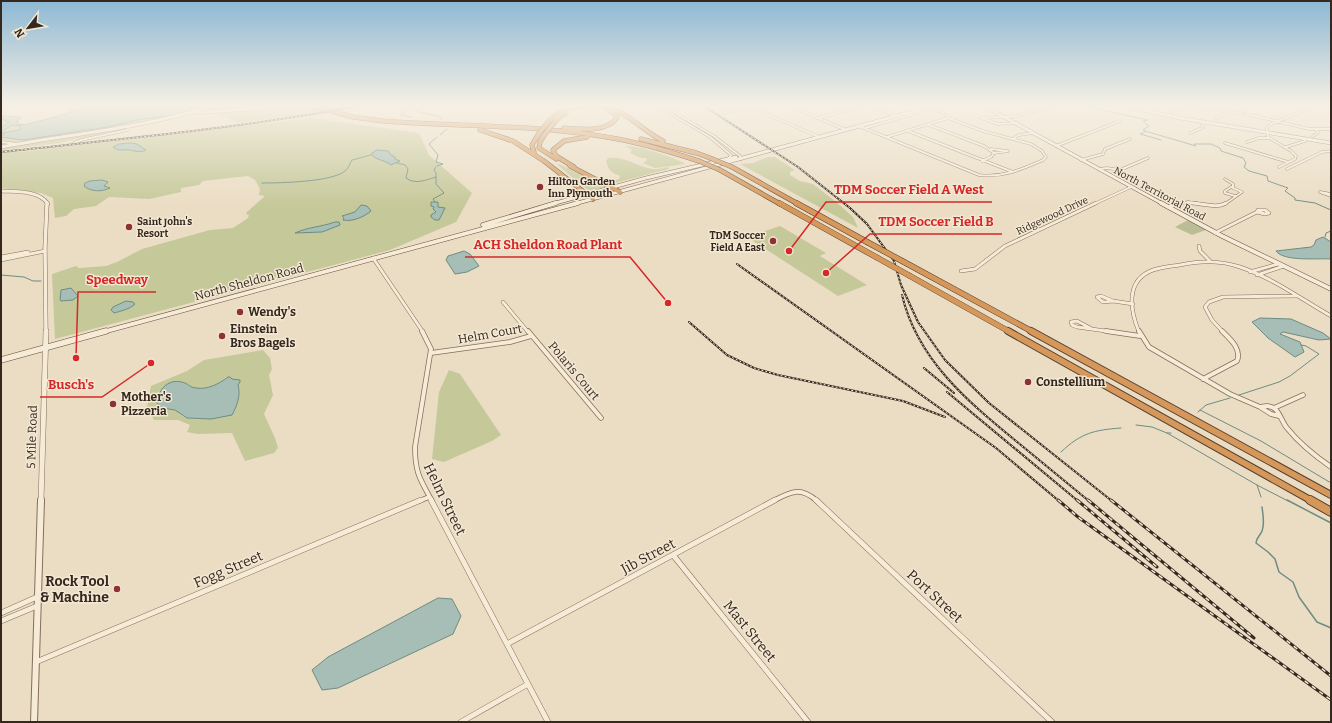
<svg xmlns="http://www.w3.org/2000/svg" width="1332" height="723" viewBox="0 0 1332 723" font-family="Bitter,serif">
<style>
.green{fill:#c5c899;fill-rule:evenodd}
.cemetery{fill:#bbbd97}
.water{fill:#a6beb5;stroke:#6d8c82}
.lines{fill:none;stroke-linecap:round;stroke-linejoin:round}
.stream-far1{stroke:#6d8c82;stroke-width:1}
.stream{stroke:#6d8c82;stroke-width:1.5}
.river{fill:#a6beb5;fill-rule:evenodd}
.minor-far3-casing{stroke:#846f5c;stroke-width:3}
.minor-far2-casing{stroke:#846f5c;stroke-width:4}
.minor-far1-casing{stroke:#846f5c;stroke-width:5.5}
.minor-casing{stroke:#846f5c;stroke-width:6}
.tertiary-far3-casing{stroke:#846f5c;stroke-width:4}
.tertiary-far2-casing{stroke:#846f5c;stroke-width:4.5}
.tertiary-far1-casing{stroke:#846f5c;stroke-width:6}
.tertiary-casing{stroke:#846f5c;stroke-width:8}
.secondary-far2-casing{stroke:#66503f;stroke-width:4}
.secondary-far1-casing{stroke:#66503f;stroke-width:5}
.secondary-casing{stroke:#66503f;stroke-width:7}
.motorway-far3-casing{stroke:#523e30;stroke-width:5}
.motorway-far2-casing{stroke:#523e30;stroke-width:6}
.motorway-far1-casing{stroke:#523e30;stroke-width:8}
.motorway-casing{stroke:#523e30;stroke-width:10}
.minor-far3{stroke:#f6ebd7;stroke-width:2}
.minor-far2{stroke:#f6ebd7;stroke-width:3}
.minor-far1{stroke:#f6ebd7;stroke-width:4}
.minor{stroke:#f6ebd7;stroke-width:5}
.tertiary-far3{stroke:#f6ebd7;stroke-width:3}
.tertiary-far2{stroke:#f6ebd7;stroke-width:3.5}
.tertiary-far1{stroke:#f6ebd7;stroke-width:5}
.tertiary{stroke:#f6ebd7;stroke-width:6}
.secondary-far2{stroke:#f6ebd7;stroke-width:3}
.secondary-far1{stroke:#f6ebd7;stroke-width:4}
.secondary{stroke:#f6ebd7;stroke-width:5.5}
.motorway-far3{stroke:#d5975a;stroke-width:4}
.motorway-far2{stroke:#d5975a;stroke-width:5}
.motorway-far1{stroke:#d5975a;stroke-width:6}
.motorway{stroke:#d5975a;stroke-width:8}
.rail-far1-casing{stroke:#35281f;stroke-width:2}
.rail-casing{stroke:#35281f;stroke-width:3}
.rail-far1{stroke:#f3e8d3;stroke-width:1;stroke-dasharray:2;stroke-linecap:butt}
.rail{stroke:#f3e8d3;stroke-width:1.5;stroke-dasharray:4.5;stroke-linecap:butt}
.motorway-bridge-far1-casing{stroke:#523e30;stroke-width:5;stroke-linecap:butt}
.motorway-bridge-casing{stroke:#523e30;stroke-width:6;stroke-linecap:butt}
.motorway-bridge-far1{stroke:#d5975a;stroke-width:4}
.motorway-bridge{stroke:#d5975a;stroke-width:5}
.poi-dot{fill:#8f3036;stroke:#f3e8d3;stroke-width:1.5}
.labels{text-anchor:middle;stroke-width:3;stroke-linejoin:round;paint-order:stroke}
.far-poi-label{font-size:10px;font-weight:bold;fill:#35281f;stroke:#f3e8d3;text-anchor:start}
.far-street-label{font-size:10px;fill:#35281f;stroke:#f3e8d3}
.street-label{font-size:12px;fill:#35281f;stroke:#f3e8d3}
.poi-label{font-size:12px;font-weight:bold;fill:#35281f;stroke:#f3e8d3;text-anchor:start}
.near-street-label{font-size:14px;fill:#35281f;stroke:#f3e8d3}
.near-poi-label{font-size:14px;font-weight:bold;fill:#35281f;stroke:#f3e8d3;text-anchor:end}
.leader{fill:none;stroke:#d62828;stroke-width:1.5}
.callout-dot{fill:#d62828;stroke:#f3e8d3;stroke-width:1.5}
.callout-label{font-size:13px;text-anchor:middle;font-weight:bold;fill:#d62828;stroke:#f3e8d3;stroke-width:3;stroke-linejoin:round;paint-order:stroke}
</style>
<rect width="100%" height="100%" fill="#ebddc4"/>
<path class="green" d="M70,106H350L293,116L238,123L213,111L186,113L126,126V129L59,143L19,148L18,152L312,118L419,133L429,155L472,193L456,222L390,250L55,339L52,274L76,266L79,268L106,266L117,262L142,249L210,230L233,228L248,218L249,215L246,214L247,212L265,196L259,195L260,189L255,180L248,176L203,181L199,185L181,188V192L149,199L109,197L96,206L74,209L66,216L55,218L53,198L41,193L1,188V116L21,117L17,122L18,124L25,125L67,113Z
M625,146C634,144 677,158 685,164L655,168L643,163L647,160L646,158H641L630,153L632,150Z
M768,157H775L795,170L790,172V175L800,181L813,184L835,201L853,217L858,228L740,164L753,163Z
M608,158C624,156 636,166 652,169C657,170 663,168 668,167L669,169L615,183L611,181L619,179L620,176C612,173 608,170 606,161Z
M559,164L605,187L589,191L561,168L558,165Z
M780,226L826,253L820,256L867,285L838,296L747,237Z
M263,350L270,358L272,369L269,375L273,395L264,414L275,438L278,448L274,453L245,461L232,433L198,434L187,432L190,425L178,420H154L147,407L151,386L187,371L204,360ZM228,377L232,379H237L239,394L235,410C219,416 204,422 187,418C180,416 178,409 171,410L157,397C161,386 173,379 185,383C189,384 191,388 196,388C207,390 219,384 228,377Z
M449,370L460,374L501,435L492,441L444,462L432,459L439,392Z"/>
<path class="cemetery" d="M1188,220L1206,230L1192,235L1175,227Z"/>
<path class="water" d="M94,106H201L176,115L137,120L108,127L23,140L1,137L5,134L2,133L20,130L21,126L12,125L1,132V128L9,122L1,119V116L21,117L17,122L18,124L25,125Z
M130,143L137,144L146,150C139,153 136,151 129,150C123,149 119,152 113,147L119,144Z
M377,150L388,151L391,155L395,157V159L400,161L391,165C385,160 375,160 371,154Z
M102,180L108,182L104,186L110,188C102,192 91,192 84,186L85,183L90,181Z
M431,202H438V207L445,208L439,220H435L431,217V215L436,212L433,209L434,207L431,206Z
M361,205L367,206L371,211C364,217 352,222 343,220L344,218L342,216L355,212Z
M335,222H339L340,225L322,232L295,233C308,227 321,227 335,222Z
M1323,237L1331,242V259C1318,258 1284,262 1276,251L1311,247L1314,245L1316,240Z
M464,251L470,254L479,266L467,272L455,274L446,260L448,256Z
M71,288L78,296L73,300L61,301L60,300L61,290Z
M126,301L133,302L135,304C130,309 121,311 114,313L111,310L113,307Z
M1260,318L1291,319L1323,333L1331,339L1319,340L1283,332L1280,334L1300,342L1304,352L1295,357L1268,338L1252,322Z
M228,377H230L232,379L240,380V382L238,385C241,395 237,406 232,415L211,419L187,418L175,410L162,408L157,403C158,389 169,377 185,383C188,384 191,388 196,388C207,390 219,384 228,377Z
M438,598L452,599L461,616L453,634L338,688L322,690L312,670L328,657Z"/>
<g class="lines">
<path class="stream-far1" d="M340,106H342
M375,106H386
M411,106L406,112L400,115L412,117
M414,106L418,112L439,116L441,119
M1083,106L1148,120L1143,121L1149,126L1143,130L1145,131
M1145,131L1196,146L1194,144H1211L1220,148L1221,151L1243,158L1246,163L1244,167L1249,171L1267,176L1268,181L1288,188L1285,191L1295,198V200L1315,203L1331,210
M1145,132L1140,134L1161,140
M440,135L447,129
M437,137L429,144L438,155L436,162L443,164L437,166
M397,163L405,165L408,169L406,178C415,185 426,180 436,177
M262,183C280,183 332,182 345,171C349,168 350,163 352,160L371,155
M435,202L433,199L444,193L436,184V173L434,170L436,167
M1325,237L1326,233L1331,231
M1,275L24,277L33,281H41
M1239,395L1279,382L1290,376L1319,354L1306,346L1301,345
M1200,410L1261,441L1331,483
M1198,412L1206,405L1230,398
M1136,425L1152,427L1167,433L1257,485L1288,501
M1167,433H1171
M1061,452C1081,433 1094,430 1121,428
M1257,485L1261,497"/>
<path class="stream" d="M1287,500L1331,523
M1262,507C1263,515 1265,524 1262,531C1260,536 1256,538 1256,543L1268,552L1275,559L1279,572L1293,582L1299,597L1317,622L1331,628"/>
<path class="river" d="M213,106H242L240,107H215Z"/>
<defs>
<path id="minor-far3" d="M36,106H44
M657,106L710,137L731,155L729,158
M663,106L714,136L740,156L741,159
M748,106L819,137
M790,106L846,130
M870,106L897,116
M1186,106L1255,116L1309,129H1331
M795,108L804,106
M1172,112L1184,106
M724,113L758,106
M1241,114V110L1251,106
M1004,117L981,118L998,124L1016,123
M1005,117L1016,116L1054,106
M819,118L864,106
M1216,118L1221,116V111
M929,125L984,146L994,153L991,157L982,161
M859,126L979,175C1003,178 1022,169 1043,160L1046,157L1042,151L1031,144L983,131L948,118L944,113L925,106
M865,128L921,112L917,110
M908,131L1013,172
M1190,133L1202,128L1204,122
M1313,136L1318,133L1316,129
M887,137L948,118
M1015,139L1014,138L1019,135L1033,133
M1,142L17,144
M1247,142L1259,138H1269
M74,143L81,140L128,130L129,126
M1225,143L1288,162
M1056,146L1120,121
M1286,147L1305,141
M991,149L1008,151L994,153
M1081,160L1103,154L1105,149L1130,139
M1279,167L1295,159L1296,156L1291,151L1268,137L1267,128L1271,124L1316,106
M1099,169L1107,168L1120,170L1148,158
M1287,169L1322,152L1331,151
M1225,179L1233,184V188
M1331,194L1320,192L1331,196
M1094,204L1131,187
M1177,204L1188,202L1201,204
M1225,204L1242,192L1231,187L1225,191V193L1235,196"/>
<path id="minor-far2" d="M1191,203C1201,203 1217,209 1226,203
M1168,207L1182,203
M1258,210H1265L1269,213L1265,214L1257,212Z
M1215,233L1257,212
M1199,246L1200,251L1210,261
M1,257L28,252
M373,258L423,332
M1,260L45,251
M961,271L975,269L1005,246L1096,203
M1250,272L1278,264
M1257,275L1284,266
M1101,296L1113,301L1103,302L1097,297Z
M1113,301L1133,304
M503,302L528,332
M1092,329L1077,321L1071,322L1072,325L1077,327L1113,332
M1139,332C1130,310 1125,280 1153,270C1161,267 1171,266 1180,265C1201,261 1219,260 1240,267C1273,278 1301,299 1331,316
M1223,332L1212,320L1205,307L1209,302L1223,297L1297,296"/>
<path id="minor-far1" d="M422,331L431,349L415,447C415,473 420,479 432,501
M528,331L601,418
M1106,331L1140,336
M1139,331L1149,347L1230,394L1260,407L1271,414L1279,416
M431,353L510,342L531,336
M1203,379L1237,361C1242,349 1230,339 1222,331
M1260,407C1266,406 1270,405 1275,409C1280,413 1282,422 1287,428C1299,443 1315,456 1331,467
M1274,408L1303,395
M419,501L429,497
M773,501C790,492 800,486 817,501"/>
<path id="minor" d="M431,500L548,722
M816,500L1052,722
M673,555L808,722
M1,613L37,597
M1,621L37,606
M507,644L775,500
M36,662L421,500
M461,722L528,684"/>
<path id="tertiary-far3" d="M1125,106L1180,118L1331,143
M197,113L287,106
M1,147C72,134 143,128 212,106
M1,191C16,192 39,190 48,204"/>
<path id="tertiary-far2" d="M46,332L45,248L47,203"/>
<path id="tertiary-far1" d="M41,501L46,331"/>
<path id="tertiary" d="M34,722L41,500"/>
<path id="secondary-far2" d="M984,106L1163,204
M552,204L646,178L736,157
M574,204L933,106"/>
<path id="secondary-far1" d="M1161,203L1222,236L1331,289
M483,225L556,203
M103,332L578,203"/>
<path id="secondary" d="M1,360L106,331"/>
<path id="motorway-far3" d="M313,106L353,117L383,121C462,127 544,124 623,140C649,145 674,153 699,161
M546,125C562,103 596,100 619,112C635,120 647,133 663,141
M552,125L560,116L566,113
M564,128C581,129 605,133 617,118L616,115L610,111
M480,130L513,141L547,163
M545,134L540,142L539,148L556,159
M641,139L696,153
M534,152L532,145L539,133
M694,152L710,158
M544,161L593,199
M570,166L620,192
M574,167L556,156L553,150L564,141L587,137
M732,167L798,204
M720,170L780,204"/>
<path id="motorway-far2" d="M779,203L876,257
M796,203L867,242
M904,262L1033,332
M910,276L1010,332"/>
<path id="motorway-far1" d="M1008,331L1312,501
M1031,331L1331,495"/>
<path id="motorway" d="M1310,500L1331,512"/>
</defs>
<use href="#minor-far3" class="minor-far3-casing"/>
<use href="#minor-far2" class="minor-far2-casing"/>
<use href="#minor-far1" class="minor-far1-casing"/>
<use href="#minor" class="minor-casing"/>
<use href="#tertiary-far3" class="tertiary-far3-casing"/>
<use href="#tertiary-far2" class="tertiary-far2-casing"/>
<use href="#tertiary-far1" class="tertiary-far1-casing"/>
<use href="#tertiary" class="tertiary-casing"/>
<use href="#secondary-far2" class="secondary-far2-casing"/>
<use href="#secondary-far1" class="secondary-far1-casing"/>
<use href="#secondary" class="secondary-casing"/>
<use href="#motorway-far3" class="motorway-far3-casing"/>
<use href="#motorway-far2" class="motorway-far2-casing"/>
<use href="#motorway-far1" class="motorway-far1-casing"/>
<use href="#motorway" class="motorway-casing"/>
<use href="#minor-far3" class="minor-far3"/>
<use href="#minor-far2" class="minor-far2"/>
<use href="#minor-far1" class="minor-far1"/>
<use href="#minor" class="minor"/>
<use href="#tertiary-far3" class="tertiary-far3"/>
<use href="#tertiary-far2" class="tertiary-far2"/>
<use href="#tertiary-far1" class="tertiary-far1"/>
<use href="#tertiary" class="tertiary"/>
<use href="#secondary-far2" class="secondary-far2"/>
<use href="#secondary-far1" class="secondary-far1"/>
<use href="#secondary" class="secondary"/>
<use href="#motorway-far3" class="motorway-far3"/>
<use href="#motorway-far2" class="motorway-far2"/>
<use href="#motorway-far1" class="motorway-far1"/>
<use href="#motorway" class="motorway"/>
<defs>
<path id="rail-far1" d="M704,106L798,167L850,208L867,224L894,261L901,285L918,322L945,360L989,403L1112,501
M1,152C121,139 241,128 359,106
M737,264L996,448L1059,501
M902,295C917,359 967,401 1016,441C1040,461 1065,481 1089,501
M689,322L727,355L754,368L778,375L903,401L945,417
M924,368L954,393
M947,392L1078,501"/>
<path id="rail" d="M1058,500L1078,517L1331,700
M1077,500L1157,567
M1088,500L1254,638
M1111,500L1331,676"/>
</defs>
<use href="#rail-far1" class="rail-far1-casing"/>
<use href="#rail" class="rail-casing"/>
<use href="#rail-far1" class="rail-far1"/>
<use href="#rail" class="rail"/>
<defs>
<path id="motorway-bridge-far1" d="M539,133L546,125
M545,134L552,125
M710,158L732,167
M699,161L720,170"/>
<path id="motorway-bridge" d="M867,242L904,262
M876,257L910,276"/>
</defs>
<use href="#motorway-bridge-far1" class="motorway-bridge-far1-casing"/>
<use href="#motorway-bridge" class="motorway-bridge-casing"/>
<use href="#motorway-bridge-far1" class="motorway-bridge-far1"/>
<use href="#motorway-bridge" class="motorway-bridge"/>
</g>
<linearGradient id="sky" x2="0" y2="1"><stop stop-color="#8db8d4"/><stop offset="0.51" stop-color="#f6f0e4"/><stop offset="1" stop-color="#f6f0e4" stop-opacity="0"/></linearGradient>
<rect width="1332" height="207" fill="url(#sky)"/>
<g class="poi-dot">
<circle cx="540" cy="187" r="4"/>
<circle cx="129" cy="227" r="4"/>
<circle cx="773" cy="241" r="4"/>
<circle cx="240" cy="312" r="4"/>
<circle cx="222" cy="336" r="4"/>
<circle cx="1028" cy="382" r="4"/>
<circle cx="113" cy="404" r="4"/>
<circle cx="117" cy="589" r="4"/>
</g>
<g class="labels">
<g class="far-poi-label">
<text x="548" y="185">Hilton Garden<tspan x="548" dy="12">Inn Plymouth</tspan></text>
<text x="137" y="225">Saint John's<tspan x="137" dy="12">Resort</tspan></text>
<text x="765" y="239" text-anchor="end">TDM Soccer<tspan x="765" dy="12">Field A East</tspan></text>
</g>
<g class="far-street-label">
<text transform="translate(1160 193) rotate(28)" y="4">North Territorial Road</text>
<text transform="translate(1052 215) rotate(-25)" y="4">Ridgewood Drive</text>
</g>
<g class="street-label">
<text transform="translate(249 282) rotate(-15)" y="4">North Sheldon Road</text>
<text transform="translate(490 334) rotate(-10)" y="4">Helm Court</text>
<text transform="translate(574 371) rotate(50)" y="4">Polaris Court</text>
<text transform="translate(32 437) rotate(-88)" y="4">5 Mile Road</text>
</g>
<g class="poi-label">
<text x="248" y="316">Wendy's</text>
<text x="230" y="333">Einstein<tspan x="230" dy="14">Bros Bagels</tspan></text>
<text x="1036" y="386">Constellium</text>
<text x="121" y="401">Mother's<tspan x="121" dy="14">Pizzeria</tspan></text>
</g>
<g class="near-street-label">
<text transform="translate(445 499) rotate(64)" y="5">Helm Street</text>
<text transform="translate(648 556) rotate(-28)" y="5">Jib Street</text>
<text transform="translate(228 569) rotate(-23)" y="5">Fogg Street</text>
<text transform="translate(935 596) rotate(43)" y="5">Port Street</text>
<text transform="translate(750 631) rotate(51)" y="5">Mast Street</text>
</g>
<g class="near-poi-label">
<text x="109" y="586">Rock Tool<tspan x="109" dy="16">&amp; Machine</tspan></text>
</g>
</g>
<path class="leader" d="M789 251L826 202H992M826 273L870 234H1002M668 303L630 257H465M76 358L78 292H156M151 363L102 397H40"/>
<g class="callout-dot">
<circle cx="789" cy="251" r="4"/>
<circle cx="826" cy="273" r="4"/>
<circle cx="668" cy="303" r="4"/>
<circle cx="76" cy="358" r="4"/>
<circle cx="151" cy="363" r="4"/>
</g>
<g class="callout-label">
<text x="909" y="194">TDM Soccer Field A West</text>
<text x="936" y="226">TDM Soccer Field B</text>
<text x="548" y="249">ACH Sheldon Road Plant</text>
<text x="117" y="284">Speedway</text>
<text x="71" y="389">Busch's</text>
</g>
<rect width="1332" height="723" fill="none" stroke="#35281f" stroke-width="4"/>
<g transform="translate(28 28) rotate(239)" stroke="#f3e8d3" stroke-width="3" paint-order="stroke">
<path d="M0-3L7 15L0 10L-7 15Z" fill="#35281f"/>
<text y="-6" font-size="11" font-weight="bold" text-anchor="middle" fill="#35281f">N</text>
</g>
</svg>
